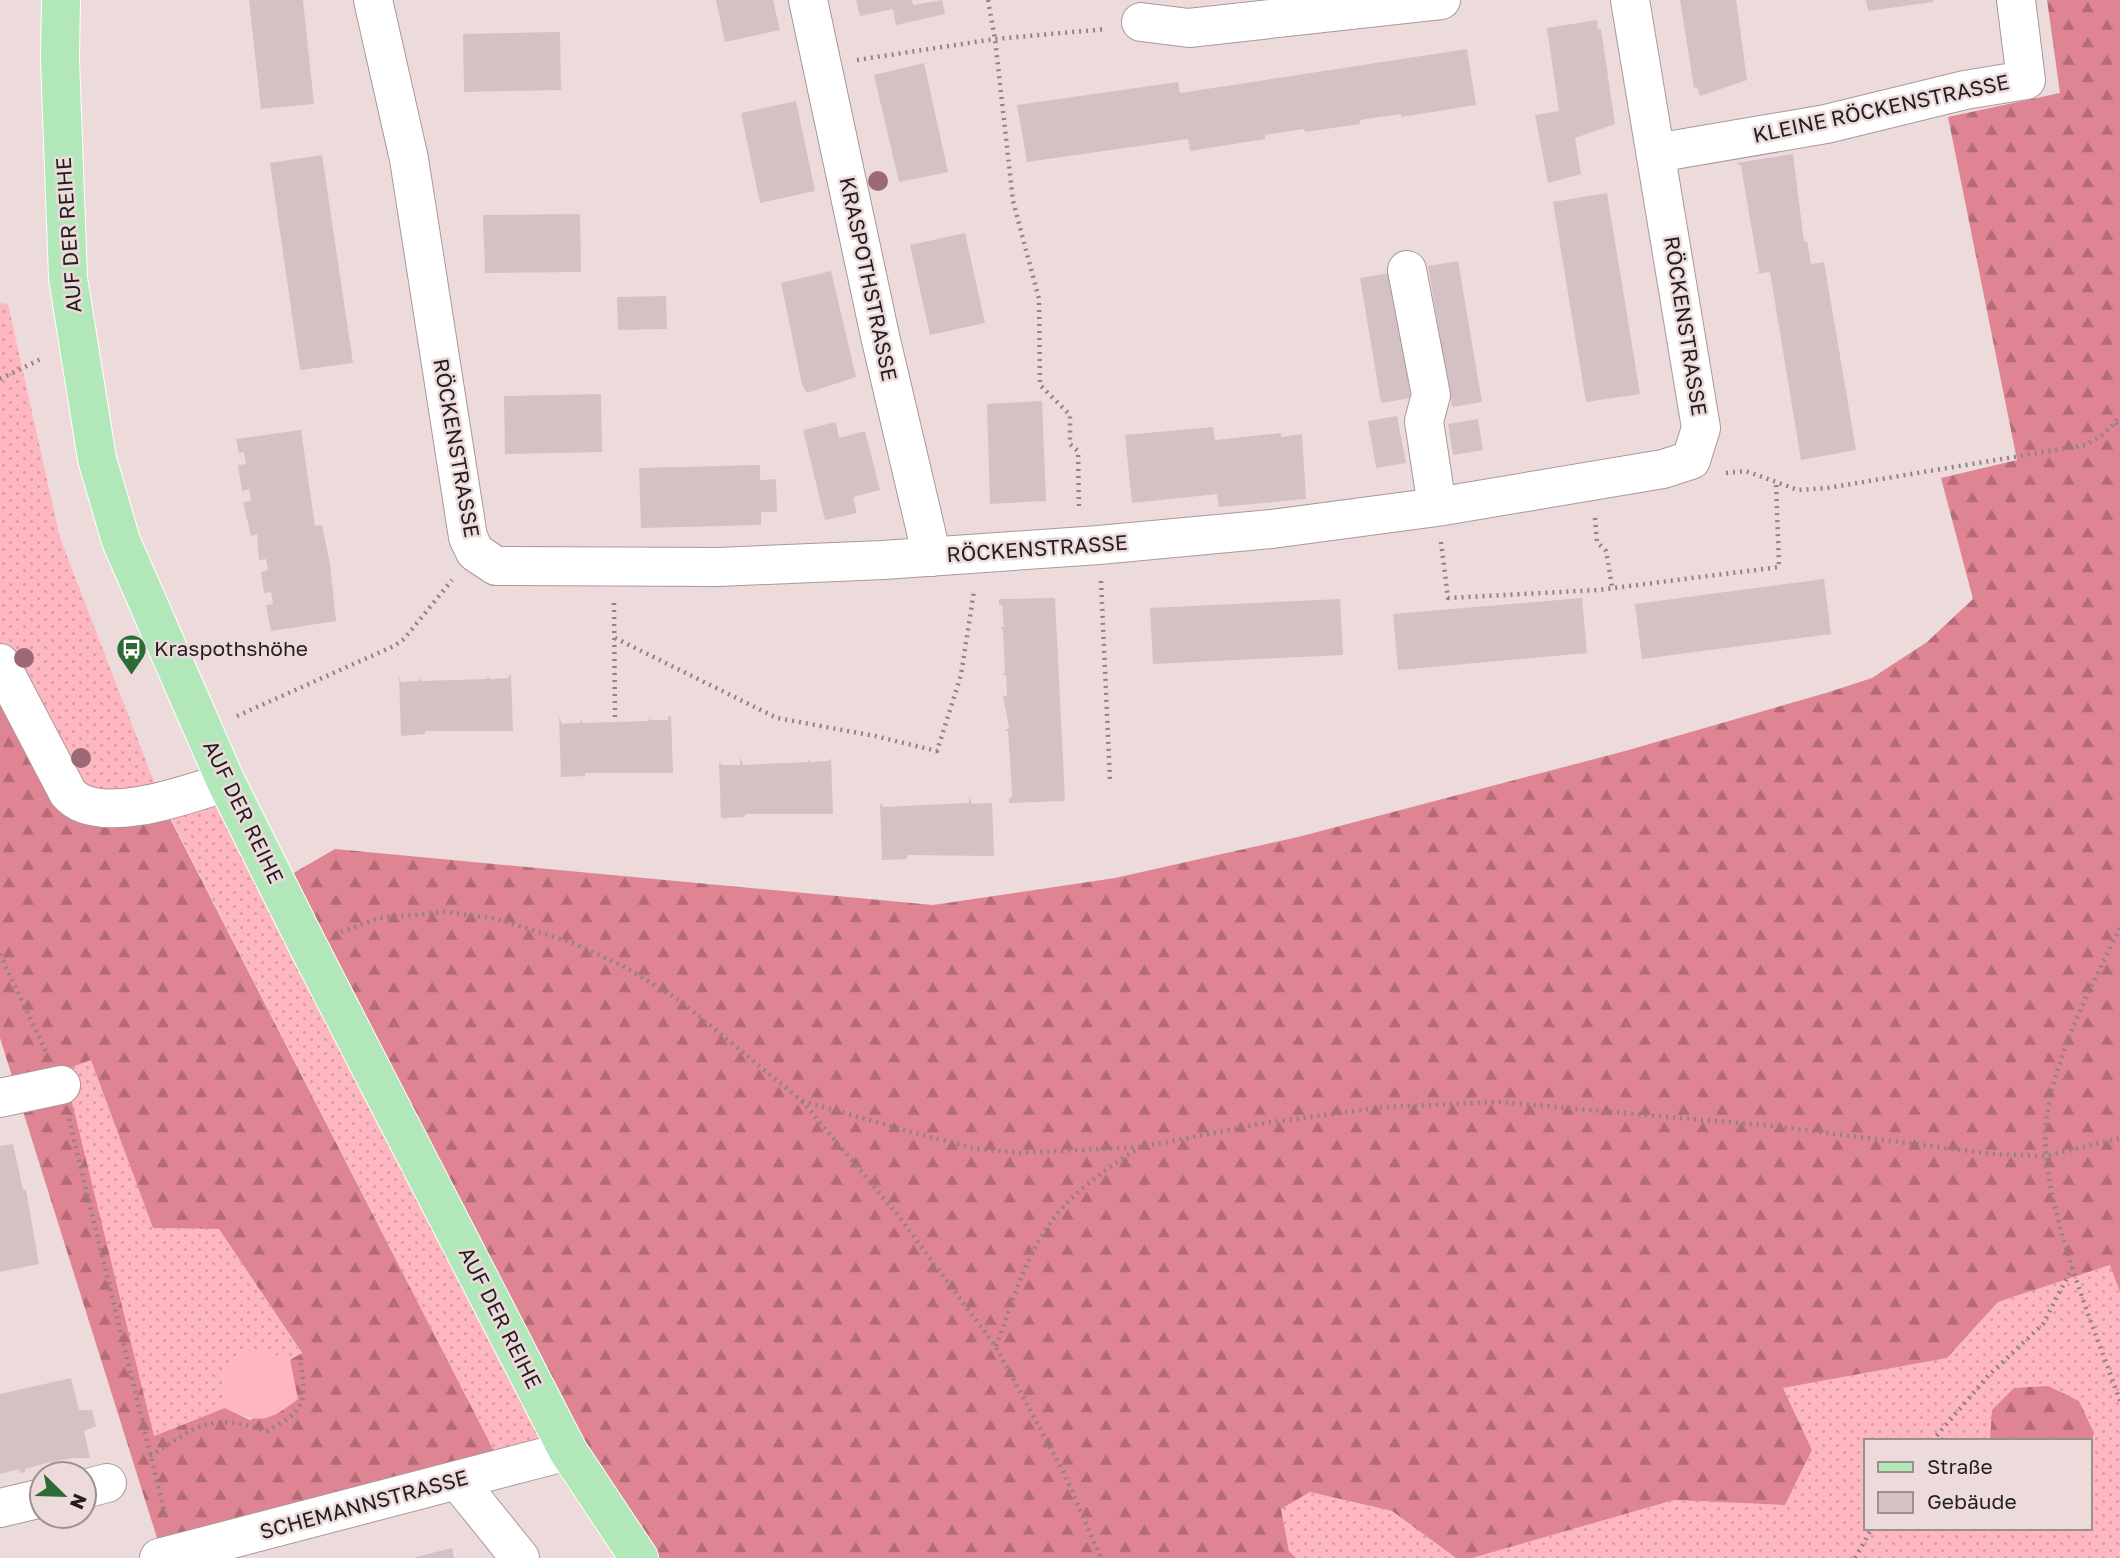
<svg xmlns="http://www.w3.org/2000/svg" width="2120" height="1558" viewBox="0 0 2120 1558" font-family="'Golos Text',sans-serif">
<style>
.grass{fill:url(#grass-dots);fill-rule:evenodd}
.forest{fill:url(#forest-firs);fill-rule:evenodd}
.green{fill:#feb7c0}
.building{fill:#d3c1c3}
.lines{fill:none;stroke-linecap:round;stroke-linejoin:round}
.minor-casing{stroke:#a9989a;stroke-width:40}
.major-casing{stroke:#fff;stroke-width:40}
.path{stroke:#8f8384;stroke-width:4.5;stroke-dasharray:2 5;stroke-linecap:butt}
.minor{stroke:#fff;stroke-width:38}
.major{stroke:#b2e8b9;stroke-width:38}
.tree{fill:#9d6976}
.labels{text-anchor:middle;stroke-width:5;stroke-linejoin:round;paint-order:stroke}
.street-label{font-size:21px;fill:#241e1e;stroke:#eddbdc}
.poi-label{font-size:21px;fill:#241e1e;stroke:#eddbdc;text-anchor:start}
</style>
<defs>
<pattern id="grass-dots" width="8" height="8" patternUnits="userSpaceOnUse" patternTransform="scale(1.75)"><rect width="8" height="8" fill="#feb7c0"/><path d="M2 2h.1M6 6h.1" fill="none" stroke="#da9da5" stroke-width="1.8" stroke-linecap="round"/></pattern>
<pattern id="forest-firs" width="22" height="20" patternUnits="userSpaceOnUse" patternTransform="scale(1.75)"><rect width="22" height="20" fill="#de8492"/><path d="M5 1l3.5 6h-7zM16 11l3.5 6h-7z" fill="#b46b77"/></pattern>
</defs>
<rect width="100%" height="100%" fill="#eddbdc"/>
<path class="grass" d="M0,303L8,304L60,538L161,800L224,782L569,1450L495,1453L162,801L96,808L0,663Z
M91,1060L153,1228L219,1229L302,1354L290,1360L246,1347L222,1372L225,1408L154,1436L63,1069Z
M2111,1265L2120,1292V1558H1472L1674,1500L1785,1505L1812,1450L1783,1388L1947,1358L1998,1302ZM2094,1433L2090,1449V1528H1866V1441H1990Z
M1310,1492L1392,1511L1456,1558H1296L1289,1551L1281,1508Z"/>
<path class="forest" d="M2047,0H2120V1292L2110,1265L1998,1302L1947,1358L1783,1388L1812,1450L1785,1505L1674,1500L1472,1558H1456L1392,1511L1310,1492L1281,1509L1289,1551L1296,1558H642L278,882L335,849L933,905L1115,878L1298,837L1625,751L1826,693L1872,678L1927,642L1973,599L1941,478L2017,460L1948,117L2060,93Z
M0,663L68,793L161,801L495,1453L163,1557L0,1038ZM91,1060L153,1228L219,1229L302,1353L290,1360L297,1399L250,1420L225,1408L154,1436L64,1070Z
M2048,1386L2079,1401L2094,1433L2090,1449V1441H1990L1992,1410L2014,1388Z"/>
<path class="green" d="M246,1347L290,1360L298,1399C268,1422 260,1425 225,1408L222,1372Z"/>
<path class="building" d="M249,0H303L314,104L261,109Z
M716,0H773L780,30L725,42Z
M856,0H912L913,5L942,0L945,14L896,25L893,9L860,16Z
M1680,0H1736L1747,80L1700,96L1697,87L1694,88Z
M1866,0H1933V2L1868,11Z
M1597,20L1598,29H1601L1615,124L1575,138L1581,174L1548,183L1535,115L1559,111L1547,28Z
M560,32L561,90L464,92L463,34Z
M1467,49L1476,105L1401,117V114L1379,117L1360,120V124L1305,132L1304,129L1283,132L1265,135V139L1190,151L1188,139L1027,162L1017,105L1178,82L1180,93Z
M924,63L948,172L899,182L874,75Z
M796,101L815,191L760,203L741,113Z
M1793,154L1804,242L1807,241L1811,264L1824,262L1856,450L1801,460L1770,272L1756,274L1759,271L1741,166L1736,163Z
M322,155L353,363L300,370L270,163Z
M1607,193L1640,394L1586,402L1553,202Z
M580,214L581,272L485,273L483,215Z
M965,233L985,323L930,335L910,245Z
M1458,261L1482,402L1452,407L1428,266Z
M831,271L856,377L807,393L802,384L781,283Z
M1390,273L1411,398L1381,403L1360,278Z
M666,296L667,329L618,330L617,297Z
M601,394L602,452L505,454L504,396Z
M1042,401L1046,501L990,504L987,404Z
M1397,416L1406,463L1376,468L1368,421Z
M1478,419L1483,450L1453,455L1448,424Z
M836,422L839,438L865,431L880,490L853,497L857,513L825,520L803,430Z
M1213,427L1215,440L1281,433V437L1302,434L1306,499L1219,507L1217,494L1132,503L1125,435Z
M301,430L315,526L322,525L330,564L336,621L271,631L266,605L273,604L271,592L264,593L261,572L268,570L266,559L259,560L257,534L251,536L243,502L251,501L249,489L242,491L238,465L246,464L244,452L239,453L236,439Z
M760,465V480L776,479L777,512H761V525L641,528L639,468Z
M1824,579L1831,634L1642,659L1635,604Z
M1055,598L1065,801L1009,803V798L1012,797L1011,776L1008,777L1011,774L1008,731H1005L1009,728L1003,696H1007L1006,675H1002L1005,672L1003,630L1000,627H1004L1002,605H999V599Z
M1582,598L1587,653L1398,670L1393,614Z
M1340,599L1343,655L1153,664L1150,608Z
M511,674L513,731H425V734L401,736L399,676L401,682L419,681V678L422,681L487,679L488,676L490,679L508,678Z
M668,716H671L673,773H585V776L561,777L559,717L562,724L580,723L582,719V723L648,721L650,717V720H668Z
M740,757L743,765L808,762V759L810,762L829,761L831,758L833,814H745V817L721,818L719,762L722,765H740Z
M969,797L972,804L992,803L994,856L907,855V859L882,860L880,803L883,807L969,803Z
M13,1144L23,1190H26L39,1264L0,1272V1146Z
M71,1378L79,1410H92L96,1426L84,1431L90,1458H71L58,1461L57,1465L52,1466L51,1462L25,1469V1472L20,1473L19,1469L0,1474V1394Z
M452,1548L454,1558H416V1557Z"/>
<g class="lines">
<defs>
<path id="minor" d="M373,0L409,159L468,537L475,552L496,566L718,567L883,560L1099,545L1272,529L1437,507L1663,469L1691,460L1701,428L1630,0
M808,0L880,336L932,557
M1141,22L1189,28L1441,0
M1656,153L1826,124L1965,90L2026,80L2016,0
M1407,270L1431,395L1424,421L1437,507
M0,663L68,793C98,828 189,794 226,782
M0,1098L61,1085
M458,1481L520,1558
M84,1489L107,1483
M0,1508L42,1498
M159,1558L568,1451"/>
<path id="major" d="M61,0L60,58L68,278L97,459L121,541L226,782L307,944L568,1451L639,1558"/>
</defs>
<use href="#minor" class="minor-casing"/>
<use href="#major" class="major-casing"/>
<path class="path" d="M988,0L995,39L1013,201L1039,299L1040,385L1070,415V444L1078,451L1079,510
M857,60L995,39L1106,29
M0,379L43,358
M2116,423L2120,429
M1726,473L1746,471L1798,490L1827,488L2086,445L2105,433L2120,416
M1595,518L1597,542L1606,551L1612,586
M1441,542L1448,598L1598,590L1779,567L1776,482
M1101,581L1110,780
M614,603L615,722
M615,638L777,718L875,736L937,751L961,675L974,591
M237,716L394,646L404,639L452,580
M2120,928C2091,987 2052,1059 2046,1125C2039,1198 2095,1330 2120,1401
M341,932L379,918L446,912L497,919L573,943L623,966L679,1000L802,1101L897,1214L996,1347L1065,1475L1101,1558
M0,954L46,1052
M802,1101L933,1138L977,1149L1021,1153L1141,1147L1265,1123L1386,1107L1498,1102L1773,1126L1993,1154L2046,1156L2120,1138
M69,1119L166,1519
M996,1346C1010,1310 1021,1270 1041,1237C1063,1198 1104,1170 1140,1147
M1932,1441L1988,1376L2043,1324L2073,1266
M150,1456C198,1426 208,1412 267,1431C304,1412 308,1402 300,1361
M1855,1558L1872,1528"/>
<use href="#minor" class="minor"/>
<use href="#major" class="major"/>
</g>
<g class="tree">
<circle cx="878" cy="181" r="10"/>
<circle cx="24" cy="658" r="10"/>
<circle cx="81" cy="758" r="10"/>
</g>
<defs>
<symbol id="bus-pin" viewBox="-11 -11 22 30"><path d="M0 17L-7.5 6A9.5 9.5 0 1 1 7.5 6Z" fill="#2b6c36" stroke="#eddbdc"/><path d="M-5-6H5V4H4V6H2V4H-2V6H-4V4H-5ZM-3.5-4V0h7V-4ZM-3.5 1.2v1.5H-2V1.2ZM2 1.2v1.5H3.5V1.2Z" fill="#fff"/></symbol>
</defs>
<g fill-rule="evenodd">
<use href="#bus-pin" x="114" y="632" width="35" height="47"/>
</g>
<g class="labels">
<g class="street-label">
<text transform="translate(1881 109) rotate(-12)" y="7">KLEINE RÖCKENSTRASSE</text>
<text transform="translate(69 235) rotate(-94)" y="7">AUF DER REIHE</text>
<text transform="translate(868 279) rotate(78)" y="7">KRASPOTHSTRASSE</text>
<text transform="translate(1685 326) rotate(81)" y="7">RÖCKENSTRASSE</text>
<text transform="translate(456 448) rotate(80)" y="7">RÖCKENSTRASSE</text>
<text transform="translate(1037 549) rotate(-4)" y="7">RÖCKENSTRASSE</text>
<text transform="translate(243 812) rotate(64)" y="7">AUF DER REIHE</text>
<text transform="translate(500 1318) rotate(63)" y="7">AUF DER REIHE</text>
<text transform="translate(364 1505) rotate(-15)" y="7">SCHEMANNSTRASSE</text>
</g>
<g class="poi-label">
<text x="154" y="656">Kraspothshöhe</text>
</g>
</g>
<rect x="1864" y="1439" width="228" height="91" fill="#eddbdc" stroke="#9d8f90" stroke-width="2"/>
<rect x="1878" y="1462" width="35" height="10" fill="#b2e8b9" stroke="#9d8f90" stroke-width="2"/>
<text x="1927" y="1474" font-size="21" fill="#241e1e">Straße</text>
<rect x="1878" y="1492" width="35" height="21" fill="#d3c1c3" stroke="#9d8f90" stroke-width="2"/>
<text x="1927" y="1509" font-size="21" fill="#241e1e">Gebäude</text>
<g transform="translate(63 1495) rotate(113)"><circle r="33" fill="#eddbdc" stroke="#9d8f90" stroke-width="2"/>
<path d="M0-5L12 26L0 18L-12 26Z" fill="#2b6c36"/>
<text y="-10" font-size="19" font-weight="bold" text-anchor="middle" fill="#241e1e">N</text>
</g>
</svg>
